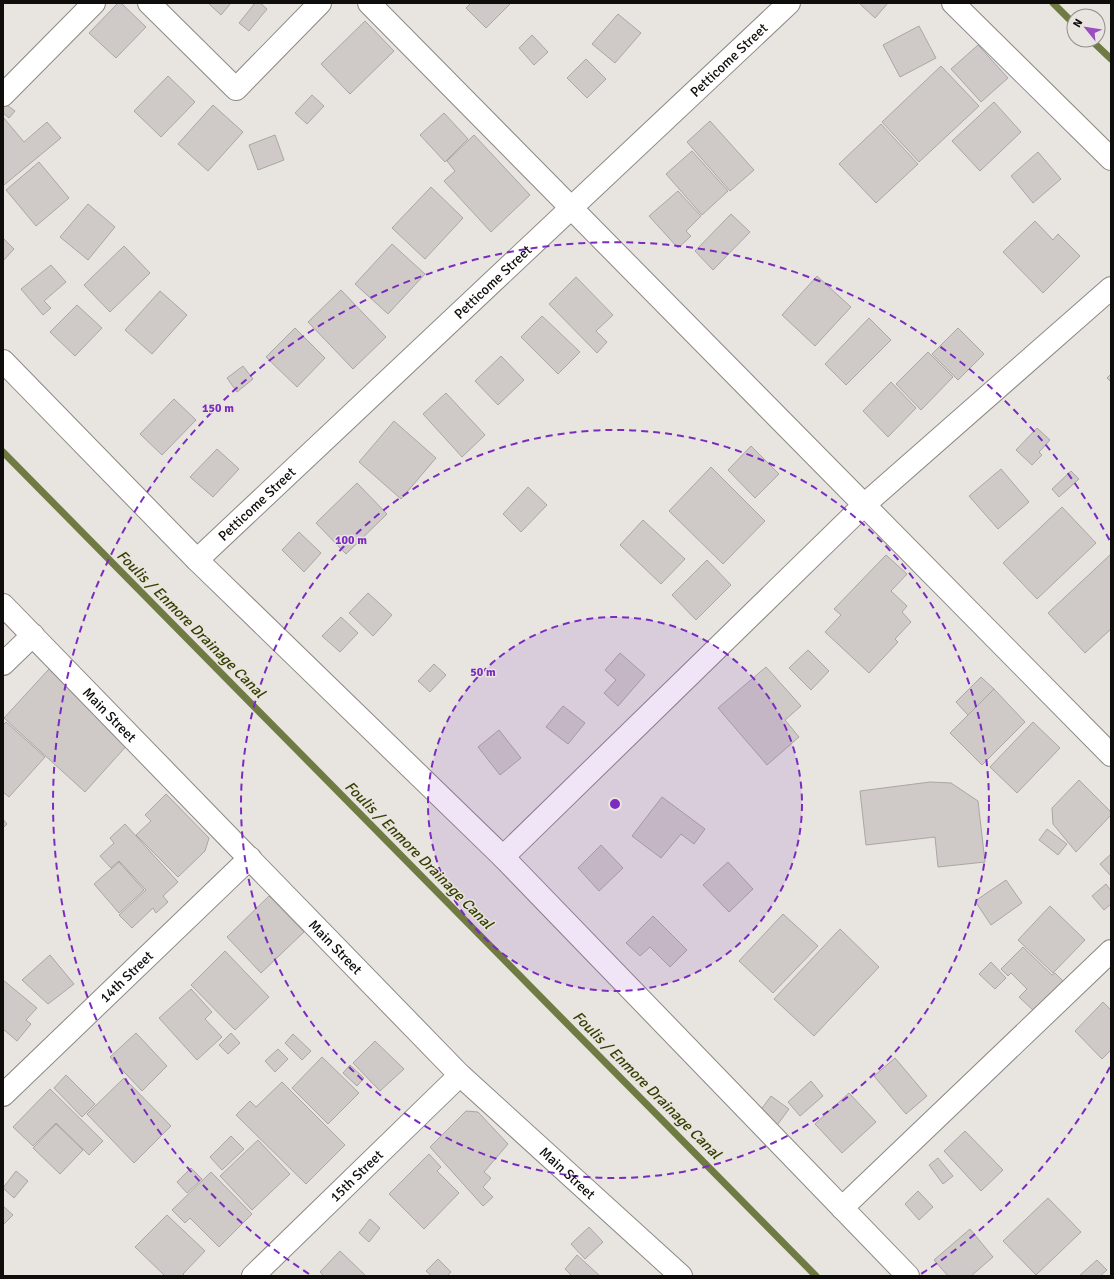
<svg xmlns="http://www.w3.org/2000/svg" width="1114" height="1279" viewBox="0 0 1114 1279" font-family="Signika,sans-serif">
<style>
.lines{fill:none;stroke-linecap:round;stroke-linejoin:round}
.stream{stroke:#707a43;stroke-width:7}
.building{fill:#cfcac7;stroke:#aba6a3}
.minor-casing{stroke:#8c8985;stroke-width:24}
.minor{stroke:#fff;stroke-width:22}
.ring{fill:none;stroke:#7b2cbf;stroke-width:2;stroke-dasharray:7 5}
.labels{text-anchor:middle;stroke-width:3;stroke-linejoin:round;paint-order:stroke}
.street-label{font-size:14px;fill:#0e0d0b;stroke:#e8e4e0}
.water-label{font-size:15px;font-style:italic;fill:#363f00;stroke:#e8e4e0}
.centre{fill:#7b2cbf;stroke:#e8e4e0;stroke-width:2}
.ring-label{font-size:12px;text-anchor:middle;font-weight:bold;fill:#7b2cbf;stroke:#e8e4e0;stroke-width:3;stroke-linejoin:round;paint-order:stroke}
</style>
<rect width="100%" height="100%" fill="#e8e4e0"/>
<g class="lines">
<path class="stream" d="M1053,3L1074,24
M1091,40L1111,59
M3,452L816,1276"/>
</g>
<path class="building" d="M118,3H121L146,27L116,58L89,33Z
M208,3H231L221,15Z
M255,3H260L267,9L249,31L239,23Z
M471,3H511L486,28L466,8Z
M859,3H888L875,18Z
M618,14L641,33L615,63L592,44Z
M365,21L394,51L350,94L321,64Z
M919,26L936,58L900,77L883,45Z
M532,35L548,52L534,65L519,48Z
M978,45L1008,78L981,102L951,69Z
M586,59L606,79L587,98L567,78Z
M941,66L979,106L919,162L882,122Z
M168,76L195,102L161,137L134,111Z
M312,95L324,106L307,124L295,113Z
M994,102L1021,132L980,171L952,141Z
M4,103L15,111L9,118L3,113Z
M213,105L243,132L208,171L178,144Z
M444,113L468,139L445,162L420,135Z
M3,117L24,142L47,122L61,138L4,185L3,184Z
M710,121L754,170L730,191L687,142Z
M881,124L918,164L876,203L839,164Z
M275,135L284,160L258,170L249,145Z
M474,135L530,195L491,232L444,181L455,171L447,161Z
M692,151L728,191L702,215L666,174Z
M1038,152L1061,179L1033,203L1011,176Z
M39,162L69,198L36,226L6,190Z
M431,187L463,218L425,259L392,228Z
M678,191L701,216L686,231L691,236L678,248L649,216Z
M88,204L115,227L88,260L60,237Z
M731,214L750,232L713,270L695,251Z
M1035,221L1053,240L1058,234L1080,256L1043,293L1003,252Z
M3,238L14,249L3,261Z
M392,244L425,274L388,314L355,284Z
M124,246L150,273L110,312L84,285Z
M51,265L66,282L44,301L51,308L43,315L21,289Z
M817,276L851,307L815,346L782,315Z
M576,277L613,315L596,331L607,342L597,353L549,304Z
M341,290L386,337L353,369L308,322Z
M160,291L187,315L152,354L125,330Z
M77,305L102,328L75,356L50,332Z
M542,316L580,352L558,374L521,337Z
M869,318L891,340L846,385L825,364Z
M295,328L325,358L297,387L266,357Z
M958,328L984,354L958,380L932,354Z
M928,352L953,377L921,410L896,384Z
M501,356L524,380L498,405L475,381Z
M243,366L253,379L237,392L227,378Z
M1111,374V382L1107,378Z
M891,382L916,408L888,437L863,411Z
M446,393L485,435L462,457L423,414Z
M174,399L196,420L162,455L140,434Z
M394,421L436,458L401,499L359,462Z
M1037,428L1050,440L1039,452L1042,455L1032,465L1016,450Z
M751,446L779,474L755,498L728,470Z
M217,449L239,469L213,497L190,477Z
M711,467L765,521L723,564L669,511Z
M1001,469L1029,502L998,529L969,496Z
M1071,471L1079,479L1059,497L1052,489Z
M357,483L387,514L346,554L316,523Z
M528,487L547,505L521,532L503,514Z
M1062,507L1096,543L1037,599L1003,563Z
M643,520L685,559L661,584L620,545Z
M299,532L321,553L304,572L282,550Z
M1111,554V629L1085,653L1048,613Z
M886,555L907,574L891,591L907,606L902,612L911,622L895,639L898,642L869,673L825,632L841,615L834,609Z
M707,560L731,585L696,620L672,595Z
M368,593L392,615L373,636L349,613Z
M341,617L358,633L340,652L322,636Z
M808,650L829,671L811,690L789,668Z
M620,653L645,675L618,706L604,693L616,680L605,670Z
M434,664L446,675L430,692L418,681Z
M766,667L801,706L785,720L799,737L767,765L718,708Z
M49,669L129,743L85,792L4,718Z
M981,677L994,689L968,715L956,702Z
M994,689L1025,722L982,765L950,733Z
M563,706L585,723L568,744L546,727Z
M6,722L45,757L9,797L3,792V725Z
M1033,722L1060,748L1017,793L990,767Z
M499,730L521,758L500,775L478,747Z
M1079,780L1111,812V815L1076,852L1053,824L1052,808Z
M930,782L951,783L978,801L985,862L938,867L935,837L866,845L860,791Z
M166,794L209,838L205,851L178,877L136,835L151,821L145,815Z
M662,797L705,829L694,844L681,834L661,858L632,836Z
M3,819L7,824L3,828Z
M125,824L178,882L163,896L168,902L156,913L153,908L132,928L119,915L146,890L119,861L111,868L100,856L114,843L110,838Z
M1047,829L1067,844L1058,855L1039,840Z
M601,845L623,868L599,891L578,868Z
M1111,854V876L1100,864Z
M119,862L144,890L119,913L94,884Z
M728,862L753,889L729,912L703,885Z
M1006,880L1022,903L991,925L975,901Z
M1106,884L1111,891V904L1104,910L1092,896Z
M269,896L304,932L261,973L227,937Z
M1050,906L1085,940L1053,973L1018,940Z
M783,914L818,946L773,993L739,961Z
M653,916L687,950L670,967L650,947L640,956L626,943Z
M840,929L879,967L814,1036L774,999Z
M1023,947L1052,975L1055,973L1065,983L1036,1013L1019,997L1027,989L1011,973L1008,976L1001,969Z
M225,951L269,997L235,1030L191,985Z
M50,955L74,984L48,1004L22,980Z
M991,962L1006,978L995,989L979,974Z
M3,980L37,1008L26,1020L31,1024L17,1041L3,1029Z
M191,989L212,1012L205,1019L222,1037L197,1060L159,1018Z
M1103,1002L1111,1010V1050L1102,1059L1075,1031Z
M136,1033L167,1066L142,1091L110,1057Z
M231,1033L240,1043L228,1054L219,1045Z
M293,1034L311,1051L302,1060L285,1043Z
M375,1041L404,1069L380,1091L353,1063Z
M278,1049L288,1059L275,1072L265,1061Z
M322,1057L359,1093L328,1124L292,1088Z
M895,1058L927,1096L906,1114L874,1076Z
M350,1065L364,1078L357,1086L343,1073Z
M66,1075L95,1104L82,1117L54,1088Z
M124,1078L171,1126L134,1163L87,1114Z
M811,1081L823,1096L800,1116L788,1102Z
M282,1082L345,1145L306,1184L236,1115L250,1101L256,1107Z
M50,1089L103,1141L89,1155L56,1123L33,1146L13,1127Z
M849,1093L876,1122L842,1153L815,1124Z
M771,1096L789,1109L775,1128L757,1115Z
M466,1111L478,1112L508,1144L484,1172L491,1178L483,1187L493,1197L483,1206L430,1147Z
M56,1124L83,1150L60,1174L33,1148Z
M965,1131L1003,1170L981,1191L944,1151Z
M231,1136L244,1149L222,1170L210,1157Z
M258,1140L290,1174L252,1210L220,1176Z
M429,1154L441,1167L437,1171L459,1193L424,1229L389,1194Z
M938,1158L953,1176L943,1184L929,1165Z
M191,1168L202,1179L187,1193L177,1182Z
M16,1171L28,1181L14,1198L3,1188Z
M211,1172L252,1214L219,1247L190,1218L185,1223L172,1210Z
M918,1191L933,1207L919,1220L905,1204Z
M1048,1198L1081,1232L1036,1275L1003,1241Z
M3,1206L13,1215L3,1225Z
M167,1215L205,1251L183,1274L185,1276H165L135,1247Z
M370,1219L380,1228L369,1242L359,1233Z
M589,1227L603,1242L585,1259L571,1244Z
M970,1229L993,1257L971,1276H948L934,1260Z
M340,1251L366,1276H324L320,1272Z
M577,1255L600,1276H570L571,1275L565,1269Z
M438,1259L451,1272L447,1276H432L426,1271Z
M1097,1260L1107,1270L1100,1276H1079Z"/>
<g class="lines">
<defs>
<g id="minor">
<path d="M149,3L236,89L320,3"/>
<path d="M369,3L1111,755"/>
<path d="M953,3L1111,159"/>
<path d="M3,95L94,3"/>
<path d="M3,361L197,560L503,857L908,1276"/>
<path id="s1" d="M197,560L789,3"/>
<path id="s2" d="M3,605L460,1075L681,1276"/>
<path d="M3,664L33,635"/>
<path d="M503,857L864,505L1111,288"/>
<path id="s3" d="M3,1095L250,858"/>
<path d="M842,1208L1111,951"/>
<path id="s4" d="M253,1276L460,1075"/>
</g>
</defs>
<use href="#minor" class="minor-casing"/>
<use href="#minor" class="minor"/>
</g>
<circle cx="615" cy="804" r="187" fill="#7b2cbf" fill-opacity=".12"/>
<g class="ring">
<circle cx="615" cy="804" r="187"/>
<circle cx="615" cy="804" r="374"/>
<path d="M1110 1067A561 561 0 0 1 921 1274M309 1274A561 561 0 1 1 1110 541"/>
</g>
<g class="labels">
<g class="street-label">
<text dy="5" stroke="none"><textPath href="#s1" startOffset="730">Petticome Street</textPath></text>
<text dy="5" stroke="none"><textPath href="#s1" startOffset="406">Petticome Street</textPath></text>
<text dy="5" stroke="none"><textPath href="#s1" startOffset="82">Petticome Street</textPath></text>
<text dy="5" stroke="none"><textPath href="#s2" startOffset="153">Main Street</textPath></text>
<text dy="5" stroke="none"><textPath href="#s2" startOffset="477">Main Street</textPath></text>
<text dy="5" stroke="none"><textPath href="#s3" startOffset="171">14th Street</textPath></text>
<text dy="5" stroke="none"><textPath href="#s2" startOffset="801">Main Street</textPath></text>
<text dy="5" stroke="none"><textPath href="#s4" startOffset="144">15th Street</textPath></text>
</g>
<g class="water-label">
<text transform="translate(191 624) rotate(45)" y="5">Foulis / Enmore Drainage Canal</text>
<text transform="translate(419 855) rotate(45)" y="5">Foulis / Enmore Drainage Canal</text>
<text transform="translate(647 1085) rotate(45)" y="5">Foulis / Enmore Drainage Canal</text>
</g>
</g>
<circle cx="615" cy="804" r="6" class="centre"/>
<g class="ring-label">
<text x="218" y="412">150 m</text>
<text x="351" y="544">100 m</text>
<text x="483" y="676">50 m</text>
</g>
<rect width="1114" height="1279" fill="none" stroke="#0e0d0b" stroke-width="8"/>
<g transform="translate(1086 28) rotate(300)"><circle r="19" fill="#e8e4e0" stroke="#918e8b"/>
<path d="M0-3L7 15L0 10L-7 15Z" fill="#9b4dbf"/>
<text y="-6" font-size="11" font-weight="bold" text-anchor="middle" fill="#0e0d0b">N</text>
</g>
</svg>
